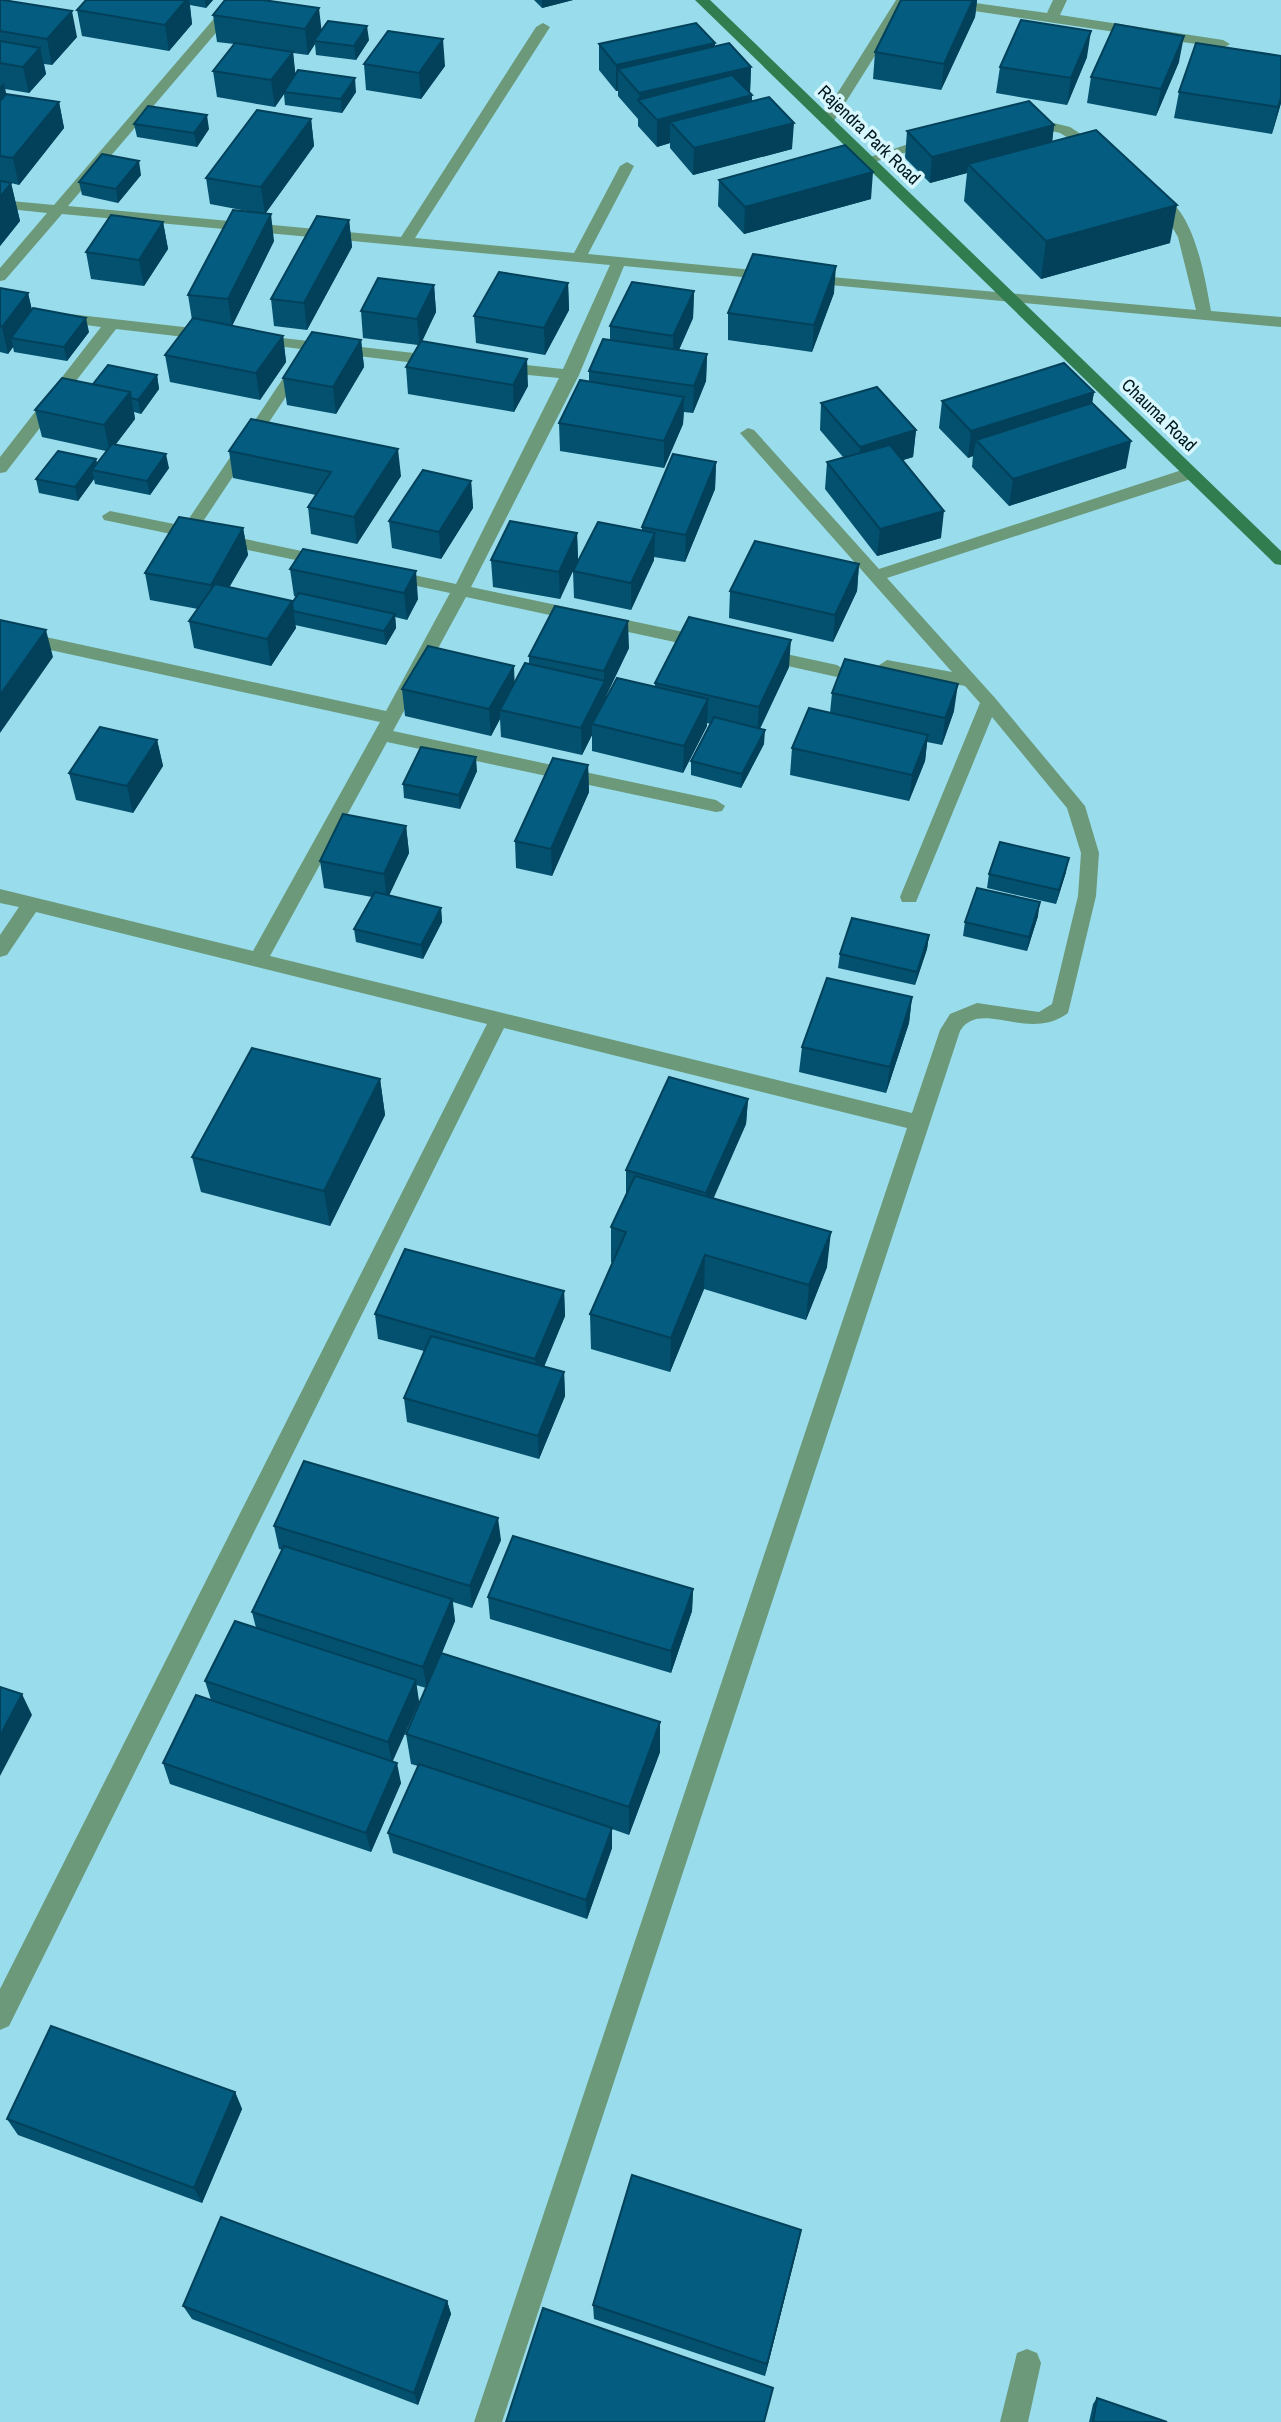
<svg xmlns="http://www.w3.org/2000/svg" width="1281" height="2422" viewBox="0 0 1281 2422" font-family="'Archivo Narrow',sans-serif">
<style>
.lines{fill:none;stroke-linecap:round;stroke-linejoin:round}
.street{fill:#6b9979;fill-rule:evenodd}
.secondary{fill:#327d4f;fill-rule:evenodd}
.wall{fill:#03506f}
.shaded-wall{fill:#03415a}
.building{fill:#045d81;stroke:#03415a;stroke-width:2}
.labels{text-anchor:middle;stroke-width:7;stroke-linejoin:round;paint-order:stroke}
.far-street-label{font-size:18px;fill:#00161b;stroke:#d7f7ff}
</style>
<rect width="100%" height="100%" fill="#99dcec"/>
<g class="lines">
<path class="street" d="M230,0H244L68,206L401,237L536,27L543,23L550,27L415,238L574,253L620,166L627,162L634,166L588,254L774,272L781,276L774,280L624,266L579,375L471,587L707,637L716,643L713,647L707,649L466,597L393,731L716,800L725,806L722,811L716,812L387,742L270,956L912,1113L940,1030L950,1014L977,1003L1039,1012L1052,1004L1078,896L1081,853L1067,808L992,717L918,897L916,902H902L900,897L980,703L965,686L881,670L878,666L887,660L952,672L740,433L748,428L754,430L879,569L1185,469L1191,468L1199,473L1197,477L887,578L995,698L1085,806L1099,853L1096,896L1068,1013C1028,1043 980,998 960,1031L502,2422H474L907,1128L504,1028L9,2026L0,2030V1989L487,1024L36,912L7,955L0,957V935L19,907L0,903V889L253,951L380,722L0,639V627L386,711L450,593L384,579L382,575L390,570L456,584L559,378L499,372L491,367L499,362L563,369L610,265L62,214L5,280L0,281V268L47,213L0,208V200L54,205Z
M896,0H910L832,124H822L820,121Z
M920,0H954L1047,13L1053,0H1067L1060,15L1223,40L1230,44L1223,48L927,4Z
M1025,116L1070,127L1107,151L1095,154L1060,133L1020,123V117Z
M932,136L939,140L937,143L868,164L861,160Z
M1157,194C1194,204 1205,279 1211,311L1281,317V327L809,283L802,279L809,275L1196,310L1178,237L1164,213L1150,198Z
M61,313L210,330L218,335L210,340L116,329L6,472L0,473V457L101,327L56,321V315Z
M256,335L440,356L448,361L440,366L251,343V337Z
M299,360L307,365L198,529L330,557L332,561L330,565L324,566L104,520L102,516L110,511L184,526L294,362Z
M763,649L837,665L846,671L837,677L757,659L754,655Z
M1027,2349L1037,2353L1041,2363L1028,2422H1000L1017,2353Z"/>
<path class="secondary" d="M695,0H710L1281,551V565L1275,564Z"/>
</g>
<path class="wall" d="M0,0L77,37L52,65L44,64L46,74L29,93L5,89L6,94L59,102L64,128L19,185L11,183L20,221L0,246Z
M86,0H213L206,8L190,5L192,24L169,51L82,36L77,10Z
M534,0H573L542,8Z
M901,0H977L975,17L941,90L873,79L875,52Z
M213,15L322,30L369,40L356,60L316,55L315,44L308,55L293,53L295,74L356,92L342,113L285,105L284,94L275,107L217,97L213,71L234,44L217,42Z
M715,43V47L751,67L750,93L752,95V101L792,149L693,175L670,148V143L657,147L638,126V119L618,96V91H616L599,70V44Z
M1087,57L1067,105L996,93L1000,67Z
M1179,62L1156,116L1087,103L1091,77Z
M364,64L445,66L421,99L366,90Z
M1179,92L1281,103L1272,134L1174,118Z
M311,119L314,146L265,214L274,241L232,326L283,336L286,362L260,400L170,382L165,355L192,320L188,295L263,214L210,204L206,178Z
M134,124L209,129L197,147L137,137Z
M1054,125L1052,142L1170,243L1041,279L964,201L967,173L930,183L905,158L907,131Z
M141,175L118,203L82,195L79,182Z
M719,180L871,199L744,234L718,206Z
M349,220L352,247L307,330L274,326L271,299Z
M163,222L168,249L144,286L91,279L86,252Z
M568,283L569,310L545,355L476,343L474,316Z
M434,285L436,312L421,342L528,386L514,412L408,394L406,367L418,345L363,338L361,311Z
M0,288L28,293L32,310L89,332L67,361L14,352L13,347L8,354L0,352Z
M694,291L693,318L679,350L707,354L706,381L693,413L684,412L683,424L664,468L560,451L559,423L589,382V371L610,340V326Z
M834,293L812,352L728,340V313Z
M361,340L364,367L336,414L287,405L283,378Z
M157,375L159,389L141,414L134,412L135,419L115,445L169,468L150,495L95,484L94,479L78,501L39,493L36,479L96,459L97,464L106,451L42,437L35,410L93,384Z
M1094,392L1092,403L1126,468L1009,506L972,467L973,456L968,458L939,428L942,401Z
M821,403L916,430L913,457L903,460L941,538L877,556L825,489L827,462L843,457L820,430Z
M229,451L401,476L357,544L311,534L308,507L316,495L233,478Z
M716,462L715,489L685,562L654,557V560L631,610L574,598L573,571L642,530V527Z
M471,481L473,508L441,559L392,548L389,521Z
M243,528L248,555L229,587L292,601V603L296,597L294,596L290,569L303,549L418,599L407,620L395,617L396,628L386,645L295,625L296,628L271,666L194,648L189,621L198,609L150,600L145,573Z
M577,533L578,560L560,599L493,587L491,560Z
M859,564L857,591L833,642L729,618L730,591Z
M629,648L606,696V698L655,687V683L789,667L760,729L764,744L741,788L691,775V761L711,724L707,723V726L683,773L592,751V735L582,755L501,737L500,719L491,736L405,716L402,689L515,682L529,664V656Z
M832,693L954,711L942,745L927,742L925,761L909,801L790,775L792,748L830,713Z
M157,740L163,766L133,813L76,800L69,773Z
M588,765L589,792L552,876L516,868L515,841Z
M477,771L460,809L404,798L403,784Z
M406,826L409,853L389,895L441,908L442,922L423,959L356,942L354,929L372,897L324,888L320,861Z
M1066,872L1056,904L987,888L989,874Z
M1038,916L1027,951L963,936L965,922Z
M929,935L927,949L915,985L838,968L840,954Z
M912,997L909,1023L886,1093L799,1072L802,1047Z
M380,1079L385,1115L330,1226L201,1192L192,1157Z
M748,1099L746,1124L713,1198L827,1267L806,1320L704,1289L670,1372L591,1349L590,1314L613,1263L611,1262V1227L626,1194V1170Z
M564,1291L565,1316L544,1367L564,1372L565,1396L539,1459L407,1422L404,1398L424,1351L378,1339L375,1314Z
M274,1526L501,1540L472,1608L453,1602L455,1621L442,1653L660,1752L629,1835L612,1829V1848L587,1919L393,1853L388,1833L418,1766L411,1764L406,1734L426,1688L416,1685L419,1702L392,1761L401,1783L371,1852L170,1784L163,1763L211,1700L205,1681L256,1628L252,1612L282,1550L279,1549Z
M693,1589L692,1611L671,1673L490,1619L488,1597Z
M235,2092L242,2109L202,2203L18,2135L7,2119Z
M798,2245L765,2376L594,2319L593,2305Z
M447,2301L451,2314L418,2405L192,2319L183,2306Z
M1097,2398L1167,2422H1089L1093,2404Z"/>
<path class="shaded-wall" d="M186,0H189L192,24L169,51L165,25Z
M205,0H213L206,8Z
M542,0H573L542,8Z
M973,0H977L975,17L941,90L944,64Z
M319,8L322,34L314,41L315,44L308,55L305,29Z
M72,11L77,37L52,65L47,39Z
M367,26L369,40L356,60L354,46Z
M1091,31L1087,57L1067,105L1071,78Z
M1184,36L1179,62L1156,116L1161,89Z
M443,39L445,66L421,99L419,73Z
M715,43L714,69H618V91H616V65Z
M40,48L46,74L29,93L23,67Z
M293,52L296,79L284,92V94L275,107L271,80Z
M751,67L750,93L639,101V93Z
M355,78L356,92L342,113L341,99Z
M4,83L9,109L0,119V87Z
M752,95L751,122H670V143L657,147V120Z
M1281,97V103L1272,134L1278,107Z
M59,102L64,128L19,185L13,158Z
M207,115L209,129L197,147L194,133Z
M311,119L314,146L265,214L261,187Z
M794,123L792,149L693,175L694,148Z
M1054,125L1051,152L968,164L967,173L930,183L932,157Z
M139,161L141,175L118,203L116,189Z
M873,172L871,199L744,234L745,207Z
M11,183L20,221L0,246V197Z
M1177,205L1170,243L1041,279L1046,241Z
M271,214L274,241L232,326L228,299Z
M349,220L352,247L307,330L304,303Z
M163,222L168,249L144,286L139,260Z
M836,266L834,293L812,352L814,325Z
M568,283L569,310L545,355L544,328Z
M434,285L436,312L420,346L417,319Z
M694,291L693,318L673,363V336Z
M28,293L34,320L11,338L13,347L8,354L2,327Z
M86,318L89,332L67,361L64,347Z
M283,336L286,362L260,400L256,373Z
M361,340L364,367L336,414L333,387Z
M707,354L706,381L693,413L694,386Z
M527,359L528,386L514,412L513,385Z
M157,375L159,389L141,414L138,400Z
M130,392L135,419L110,452L104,425Z
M1094,392L1089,419L976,440L973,456L968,458L971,431Z
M684,397L683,424L664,468V441Z
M916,430L913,457L858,474L860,447Z
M1131,441L1126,468L1009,506L1013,479Z
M398,449L401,476L357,544L354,517Z
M166,454L169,468L150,495L147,481Z
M96,459L99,472L92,470L94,479L78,501L75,487Z
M716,462L715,489L685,562L686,535Z
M471,481L473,508L441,559L439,532Z
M944,511L941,538L877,556L880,529Z
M243,528L248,555L215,612L211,585Z
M577,533L578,560L560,599L559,572Z
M655,533L654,560L631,610V583Z
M859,564L857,591L833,642L835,615Z
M416,571L418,599L407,620L404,593Z
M292,601L296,628L271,666L267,639Z
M395,614L396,628L386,645L384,631Z
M628,621L629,648L606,696V708L592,724V735L582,755L581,728L604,683V671Z
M46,630L53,657L0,733V695Z
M791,640L789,667L757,734L759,707Z
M514,666L515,693L500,710V719L491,736L489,709Z
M958,684L954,711L942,745L945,718Z
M708,699L707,726L683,773L684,746Z
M765,730L764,744L741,788L742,774Z
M928,735L925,761L909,801L912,775Z
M157,740L163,766L133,813L127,786Z
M476,757L477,771L460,809L459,795Z
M588,765L589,792L552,876L551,849Z
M406,826L409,853L387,900L384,874Z
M1069,858L1066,872L1056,904L1059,890Z
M1040,902L1038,916L1027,951L1029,937Z
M441,908L442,922L423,959L421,945Z
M929,935L927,949L915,985L917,972Z
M912,997L909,1023L886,1093L890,1067Z
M380,1079L385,1115L330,1226L324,1191Z
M748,1099L746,1124L705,1218L706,1193Z
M831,1232L827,1267L806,1320L809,1285Z
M705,1255L704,1289L670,1372L671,1338Z
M564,1291L565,1316L537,1383L535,1359Z
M564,1372L565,1396L539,1459L538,1436Z
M498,1518L501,1540L472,1608L470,1586Z
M693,1589L692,1611L671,1673V1651Z
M452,1599L455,1621L427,1688L423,1667Z
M416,1680L419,1702L392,1763L388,1742Z
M22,1694L32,1715L0,1776V1736Z
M660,1722V1752L629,1835V1807Z
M397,1763L401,1783L371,1852L366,1833Z
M612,1828V1848L587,1919L586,1900Z
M235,2092L242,2109L202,2203L194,2188Z
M801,2230L798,2245L765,2376L767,2364Z
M447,2301L451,2314L418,2405L414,2393Z"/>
<path class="building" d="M0,0H3L72,11L47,39L0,31Z
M86,0H186L165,25L77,10Z
M225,0H263L319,8L305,29L213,15Z
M901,0H973L944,64L875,52Z
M1021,20L1091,31L1071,78L1000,67Z
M328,21L367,26L354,46L314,41Z
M696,23L715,43L616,65L599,44Z
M1115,24L1184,36L1161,89L1091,77Z
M388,31L443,39L419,73L364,64Z
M0,41L40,48L23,67L0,63Z
M235,43L293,52L271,80L213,71Z
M729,43L751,67L639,93L618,69Z
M1196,43L1281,56V97L1278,107L1179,92Z
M298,70L355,78L341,99L284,92Z
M732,75L752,95L657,120L638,100Z
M6,94L59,102L13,158L0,156V101Z
M769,97L794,123L694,148L670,122Z
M1029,101L1054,125L932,157L907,131Z
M148,106L207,115L194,133L134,124Z
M257,110L311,119L261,187L206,178Z
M1096,130L1177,205L1046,241L968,164Z
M845,145L873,172L745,207L719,180Z
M102,154L139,161L116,189L79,182Z
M0,181L11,183L0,197Z
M233,210L271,214L228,299L188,295Z
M111,215L163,222L139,260L86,252Z
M317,216L349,220L304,303L271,299Z
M753,254L836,266L814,325L728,313Z
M499,272L568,283L544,328L474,316Z
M378,278L434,285L417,319L361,311Z
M632,282L694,291L673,336L610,326Z
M0,288L28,293L2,327L0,326Z
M33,308L86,318L64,347L11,338Z
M193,318L283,336L256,373L165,355Z
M312,332L361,340L333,387L283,378Z
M603,339L707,354L694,386L589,371Z
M421,341L527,359L513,385L406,367Z
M1064,363L1094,392L971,431L942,401Z
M108,365L157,375L138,400L131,398L130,392L93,384Z
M62,378L130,392L104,425L35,410Z
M580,380L684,397L664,441L559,423Z
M877,387L916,430L860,447L821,403Z
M1092,403L1131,441L1013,479L976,440Z
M251,419L398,449L354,517L308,507L331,472L229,451Z
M112,444L166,454L147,481L92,470Z
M890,445L944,511L880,529L827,462Z
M58,451L96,459L75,487L36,479Z
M673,454L716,462L686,535L642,527Z
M423,470L471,481L439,532L389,521Z
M179,517L243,528L211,585L145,573Z
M510,521L577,533L559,572L491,560Z
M598,522L655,533L631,583L573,571Z
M755,541L859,564L835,615L730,591Z
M303,549L416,571L404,593L290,569Z
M215,584L292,601L267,639L189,621Z
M299,593L395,614L384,631L293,611L292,603Z
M555,606L628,621L604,671L529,656Z
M689,617L791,640L759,707L655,683Z
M0,620L46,630L0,695Z
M428,646L514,666L489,709L402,689Z
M845,659L958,684L945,718L832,693Z
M525,663L605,681L581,728L500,710Z
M617,678L708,699L684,746L592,724Z
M809,708L928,735L912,775L792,748Z
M714,717L765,730L742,774L691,761Z
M100,727L157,740L127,786L69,773Z
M421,747L476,757L459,795L403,784Z
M553,758L588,765L551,849L515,841Z
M343,814L406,826L384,874L320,861Z
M1000,842L1069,858L1059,890L989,874Z
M977,888L1040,902L1029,937L965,922Z
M375,892L441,908L421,945L354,929Z
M852,918L929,935L917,972L840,954Z
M827,978L912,997L890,1067L802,1047Z
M252,1048L380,1079L324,1191L192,1157Z
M669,1077L748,1099L706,1193L626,1170Z
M635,1176L831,1232L809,1285L705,1255L671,1338L590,1314L626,1232L611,1227Z
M405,1249L564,1291L535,1359L375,1314Z
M431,1336L564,1372L538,1436L404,1398Z
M304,1461L498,1518L470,1586L274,1526Z
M513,1536L693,1589L671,1651L488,1597Z
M284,1546L452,1599L423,1667L252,1612Z
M235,1621L416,1680L388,1742L205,1681Z
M441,1653L660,1722L629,1807L406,1734Z
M0,1687L22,1694L0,1736Z
M196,1695L397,1763L366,1833L163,1763Z
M419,1764L612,1828L586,1900L388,1833Z
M51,2026L235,2092L194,2188L7,2119Z
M632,2175L801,2230L767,2364L593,2305Z
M221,2217L447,2301L414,2393L183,2306Z
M543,2308L773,2388L764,2422H506Z
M1097,2398L1167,2422H1093Z"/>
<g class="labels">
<g class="far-street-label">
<text transform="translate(869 135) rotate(44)" y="6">Rajendra Park Road</text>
<text transform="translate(1159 415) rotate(44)" y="6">Chauma Road</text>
</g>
</g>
</svg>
